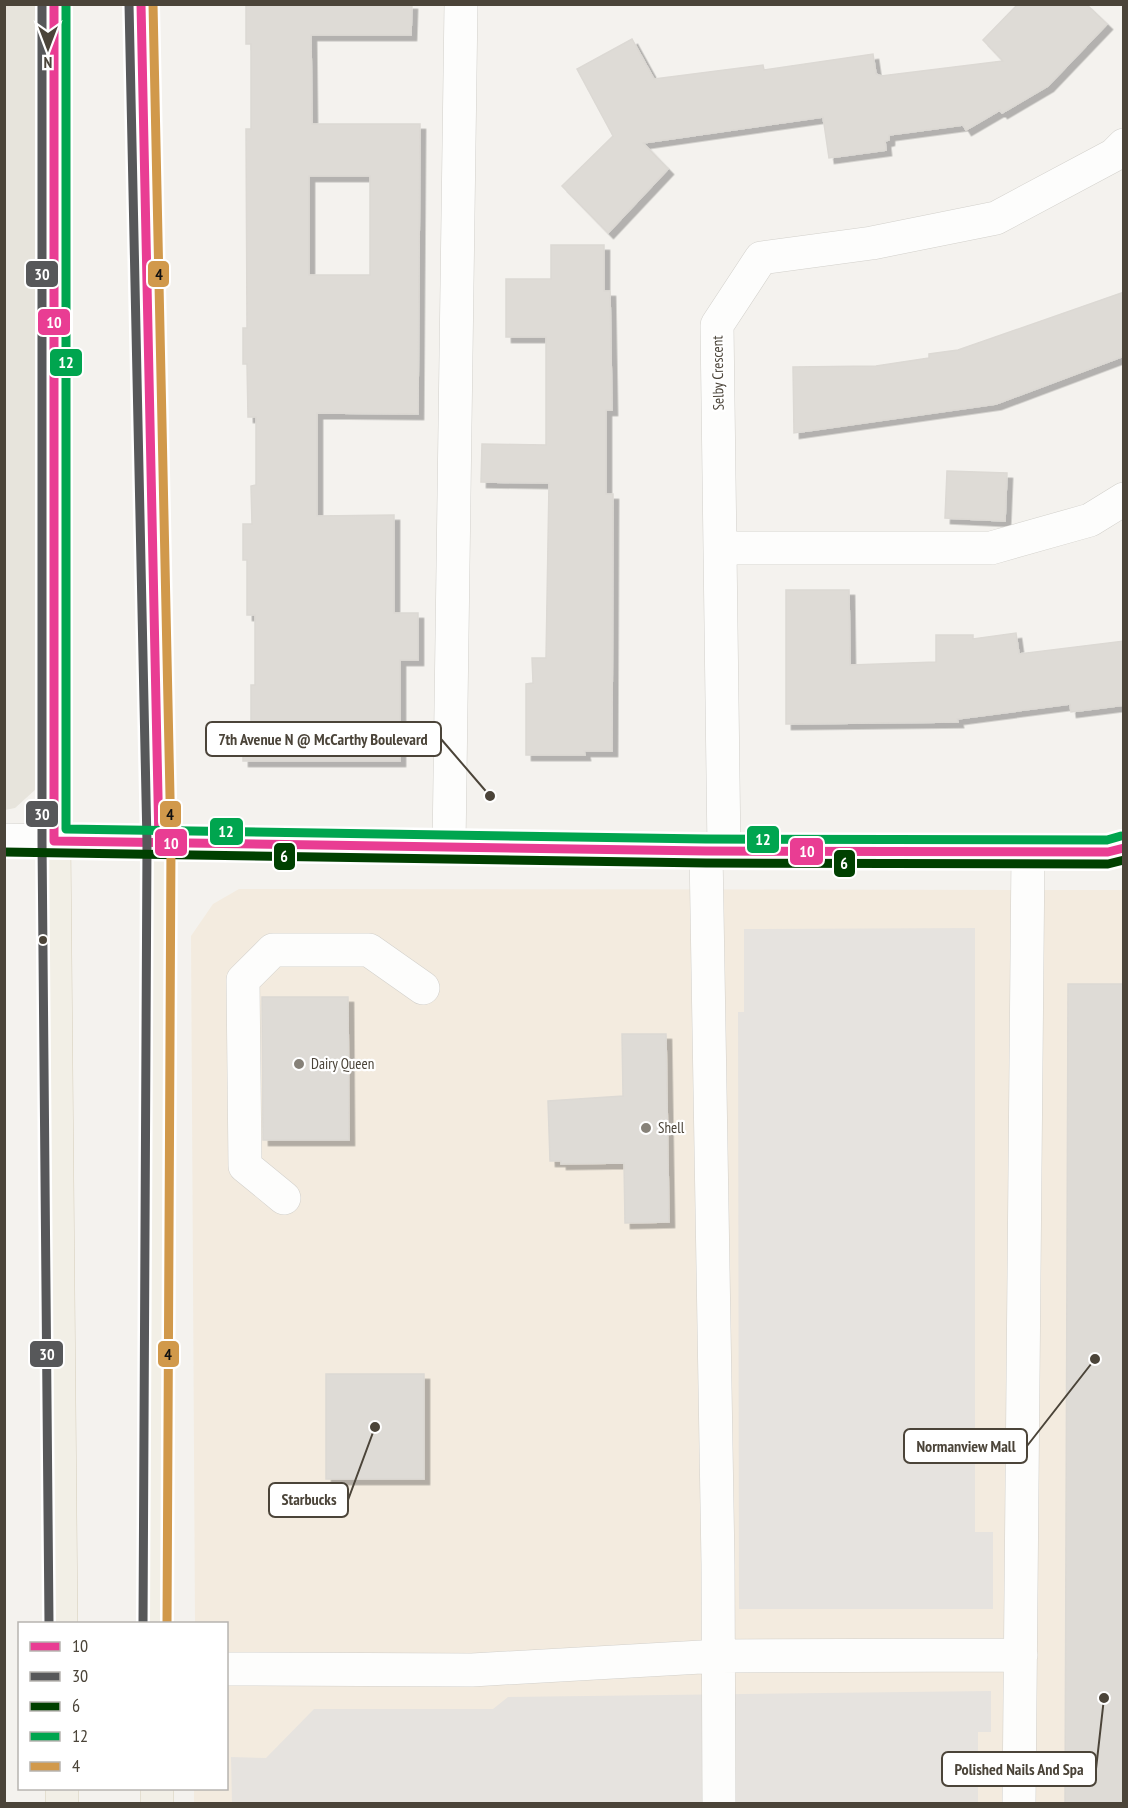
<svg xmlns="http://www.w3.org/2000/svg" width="1128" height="1808" viewBox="0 0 1128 1808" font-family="'PT Sans Narrow',sans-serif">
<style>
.residential{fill:#e7e4dc}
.commercial{fill:#f3ebdf}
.parking{fill:#e6e3df}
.building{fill:#dedbd6;stroke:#dcd9d4;stroke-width:1.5;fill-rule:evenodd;filter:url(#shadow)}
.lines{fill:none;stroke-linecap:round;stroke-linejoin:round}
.minor-casing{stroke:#d2d0cb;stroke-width:34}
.major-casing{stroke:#d6cebb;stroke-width:34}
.minor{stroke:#fdfdfc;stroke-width:33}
.major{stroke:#f2efe6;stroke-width:33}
.bus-1-casing{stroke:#fff;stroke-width:14}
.bus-2-casing{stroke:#fff;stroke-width:14}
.bus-3-casing{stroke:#fff;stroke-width:14}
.bus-4-casing{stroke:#fff;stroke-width:14}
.bus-5-casing{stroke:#fff;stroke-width:14}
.bus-1{stroke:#e93d93;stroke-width:9}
.bus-2{stroke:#57585a;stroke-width:9}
.bus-3{stroke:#004000;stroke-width:9}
.bus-4{stroke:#00a54f;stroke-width:9}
.bus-5{stroke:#d1994b;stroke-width:9}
.bus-dot{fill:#4b4439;stroke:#fff;stroke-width:2}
.poi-dot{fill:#868178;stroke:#fff;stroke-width:2}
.labels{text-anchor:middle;stroke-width:4.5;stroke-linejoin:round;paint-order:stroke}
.street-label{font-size:15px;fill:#4b4439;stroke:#fff}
.poi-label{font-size:15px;fill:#4b4439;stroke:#fff;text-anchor:start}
.leader{fill:none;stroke:#4b4439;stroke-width:2}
.callout-dot{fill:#4b4439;stroke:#fff;stroke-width:2}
.callout{fill:#fff;stroke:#4b4439;stroke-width:2}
.callout-label{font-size:16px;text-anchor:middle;font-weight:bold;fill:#4b4439}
.line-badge{stroke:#fff;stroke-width:2}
.badge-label{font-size:16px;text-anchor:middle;font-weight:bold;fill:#fff}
.pale-badge-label{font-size:16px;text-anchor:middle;font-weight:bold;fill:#111}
</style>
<defs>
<filter id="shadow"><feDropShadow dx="5.5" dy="5.5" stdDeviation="0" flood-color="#0004"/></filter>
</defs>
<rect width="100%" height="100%" fill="#f4f2ee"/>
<path class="residential" d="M41,4L43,763L36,789L15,808L5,810L4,5Z"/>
<path class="commercial" d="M239,889L1123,890V1803H194V1789L226,1788V1624L195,1623L191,936L213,904Z"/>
<path class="parking" d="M975,928V1532H993V1609H739L738,1012H744V929Z
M991,1691V1732H978V1803H232L231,1757L266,1758L314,1709H493L508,1697Z"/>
<path class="building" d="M246,4H412L411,35H311L312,124H420L418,414L317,413V516L394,515V613H418V660H400V761H243V724H251V685H255V615H247V560H243V524H252L251,486L256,485V417H248L247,364H243V328H247L246,129H251V44H246ZM309,176H370V275H309Z
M1018,4H1086L1107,24L1048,86L1002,113L1000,110L966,130L963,125L889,135V140L885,141L886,150L829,158L823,117L643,143L668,169L608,233L562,186L613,136L577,69L632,39L654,79L763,65L764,70L873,54L876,74L881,76L1003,61L983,40Z
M551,245H604V291H610L612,410H606V494H613L612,751H584L585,755H526V684L533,683L532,658H546L549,483L481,482L482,444L546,445V337H506V279H551Z
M1124,292V356L996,404L794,433L793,367L876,366L929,358V354L958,350Z
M947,471L1007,473L1005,521L945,518Z
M786,590H849L850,665L936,662V635H973V639L1016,633L1019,654L1124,641V705L1071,712L1070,704L957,719L958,722L786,724Z
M1068,984H1124V1803H1065Z
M262,997H348L349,1140H263Z
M622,1034H666L669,1222L625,1223L624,1163L561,1164V1161H550L548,1101L623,1096Z
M326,1374H424V1479H326Z"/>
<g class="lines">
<defs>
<path id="minor" d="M721,548H991L1090,520L1124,499
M4,840L706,851L1108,852L1124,848
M449,847L461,4
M706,851L718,1564L719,1804
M724,851L717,325L761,258L872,243L996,218L1114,155L1124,145
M284,1198L245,1166L243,980L273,950H369L423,988
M226,1669L472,1670L719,1656L1021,1655
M1019,1804L1028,851"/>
<path id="major" d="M54,4V841L61,1624
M141,4L159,843L155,1624
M62,1788V1804
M157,1788V1804"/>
</defs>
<use href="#minor" class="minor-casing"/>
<use href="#major" class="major-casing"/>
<use href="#minor" class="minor"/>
<use href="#major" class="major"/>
<defs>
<path id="bus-1" d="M54,4V841L706,851L1108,852L1124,848
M141,4L159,843"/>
<path id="bus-2" d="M42,4V841L49,1624
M129,4L147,843L143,1624"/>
<path id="bus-3" d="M4,852L706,863L1108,864L1124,860"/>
<path id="bus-4" d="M66,4V829L706,839L1107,840L1121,836"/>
<path id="bus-5" d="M153,4L171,843L167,1624"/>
</defs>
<use href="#bus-1" class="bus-1-casing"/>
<use href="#bus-2" class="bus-2-casing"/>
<use href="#bus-3" class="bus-3-casing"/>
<use href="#bus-4" class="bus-4-casing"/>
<use href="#bus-5" class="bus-5-casing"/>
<use href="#bus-1" class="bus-1"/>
<use href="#bus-2" class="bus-2"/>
<use href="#bus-3" class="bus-3"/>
<use href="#bus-4" class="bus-4"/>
<use href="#bus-5" class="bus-5"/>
</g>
<circle class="bus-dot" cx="43" cy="940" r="5"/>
<g class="poi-dot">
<circle cx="299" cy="1064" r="6"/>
<circle cx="646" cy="1128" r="6"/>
</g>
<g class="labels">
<g class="street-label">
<text transform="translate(718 373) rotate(-91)" y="5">Selby Crescent</text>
</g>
<g class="poi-label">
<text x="311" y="1069">Dairy Queen</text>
<text x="658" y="1133">Shell</text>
</g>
</g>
<path class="leader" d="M490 796L441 739M1095 1359L1027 1446M375 1427L348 1500M1104 1698L1096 1769"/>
<g class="callout-dot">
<circle cx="490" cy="796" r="6"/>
<circle cx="1095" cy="1359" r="6"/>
<circle cx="375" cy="1427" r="6"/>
<circle cx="1104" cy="1698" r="6"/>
</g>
<g class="callout">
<rect x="206" y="722" width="235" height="34" rx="6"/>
<rect x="904" y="1429" width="123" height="34" rx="6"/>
<rect x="269" y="1483" width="79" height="34" rx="6"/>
<rect x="942" y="1752" width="154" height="34" rx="6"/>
</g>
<g class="callout-label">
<text x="323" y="745">7th Avenue N @ McCarthy Boulevard</text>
<text x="966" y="1452">Normanview Mall</text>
<text x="309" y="1505">Starbucks</text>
<text x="1019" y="1775">Polished Nails And Spa</text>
</g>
<g class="line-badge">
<rect x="147" y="260" width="23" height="28" rx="6" fill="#d1994b"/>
<rect x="25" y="260" width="34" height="28" rx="6" fill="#57585a"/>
<rect x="37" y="308" width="34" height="28" rx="6" fill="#e93d93"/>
<rect x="49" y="348" width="34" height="29" rx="6" fill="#00a54f"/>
<rect x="159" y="800" width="23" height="28" rx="6" fill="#d1994b"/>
<rect x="25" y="800" width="34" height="28" rx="6" fill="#57585a"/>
<rect x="209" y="817" width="35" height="29" rx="6" fill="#00a54f"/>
<rect x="746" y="825" width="34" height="29" rx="6" fill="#00a54f"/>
<rect x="154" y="828" width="34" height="29" rx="6" fill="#e93d93"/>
<rect x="789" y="837" width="35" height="29" rx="6" fill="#e93d93"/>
<rect x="273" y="842" width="23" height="29" rx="6" fill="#004000"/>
<rect x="833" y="849" width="23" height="29" rx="6" fill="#004000"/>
<rect x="157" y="1340" width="23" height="28" rx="6" fill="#d1994b"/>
<rect x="29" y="1340" width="35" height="28" rx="6" fill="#57585a"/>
</g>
<g class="badge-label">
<text x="42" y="280">30</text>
<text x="54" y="328">10</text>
<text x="66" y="368">12</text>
<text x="42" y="820">30</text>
<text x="226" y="837">12</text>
<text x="763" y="845">12</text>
<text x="171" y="849">10</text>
<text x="807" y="857">10</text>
<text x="284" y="862">6</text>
<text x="844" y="869">6</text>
<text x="47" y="1360">30</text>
</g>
<g class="pale-badge-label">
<text x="159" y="280">4</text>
<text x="170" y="820">4</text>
<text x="168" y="1360">4</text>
</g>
<rect width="1128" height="1808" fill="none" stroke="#4b4439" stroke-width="12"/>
<rect x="18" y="1622" width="210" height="168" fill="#ffffff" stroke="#b7b4b0" stroke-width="1.5"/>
<rect x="30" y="1642" width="30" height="9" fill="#e93d93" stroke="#b7b4b0" stroke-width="1.5"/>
<text x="72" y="1652" font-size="18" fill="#4b4439">10</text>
<rect x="30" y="1672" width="30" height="9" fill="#57585a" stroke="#b7b4b0" stroke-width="1.5"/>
<text x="72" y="1682" font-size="18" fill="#4b4439">30</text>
<rect x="30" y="1702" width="30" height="9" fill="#004000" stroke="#b7b4b0" stroke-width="1.5"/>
<text x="72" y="1712" font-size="18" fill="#4b4439">6</text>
<rect x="30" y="1732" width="30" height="9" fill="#00a54f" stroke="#b7b4b0" stroke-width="1.5"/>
<text x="72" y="1742" font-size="18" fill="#4b4439">12</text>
<rect x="30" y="1762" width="30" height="9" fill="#d1994b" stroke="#b7b4b0" stroke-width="1.5"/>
<text x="72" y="1772" font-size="18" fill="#4b4439">4</text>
<g transform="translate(48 48) rotate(180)" stroke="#ffffff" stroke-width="4.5" paint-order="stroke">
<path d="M0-4.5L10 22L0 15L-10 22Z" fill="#4b4439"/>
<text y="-9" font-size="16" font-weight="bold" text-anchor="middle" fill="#4b4439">N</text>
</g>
</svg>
